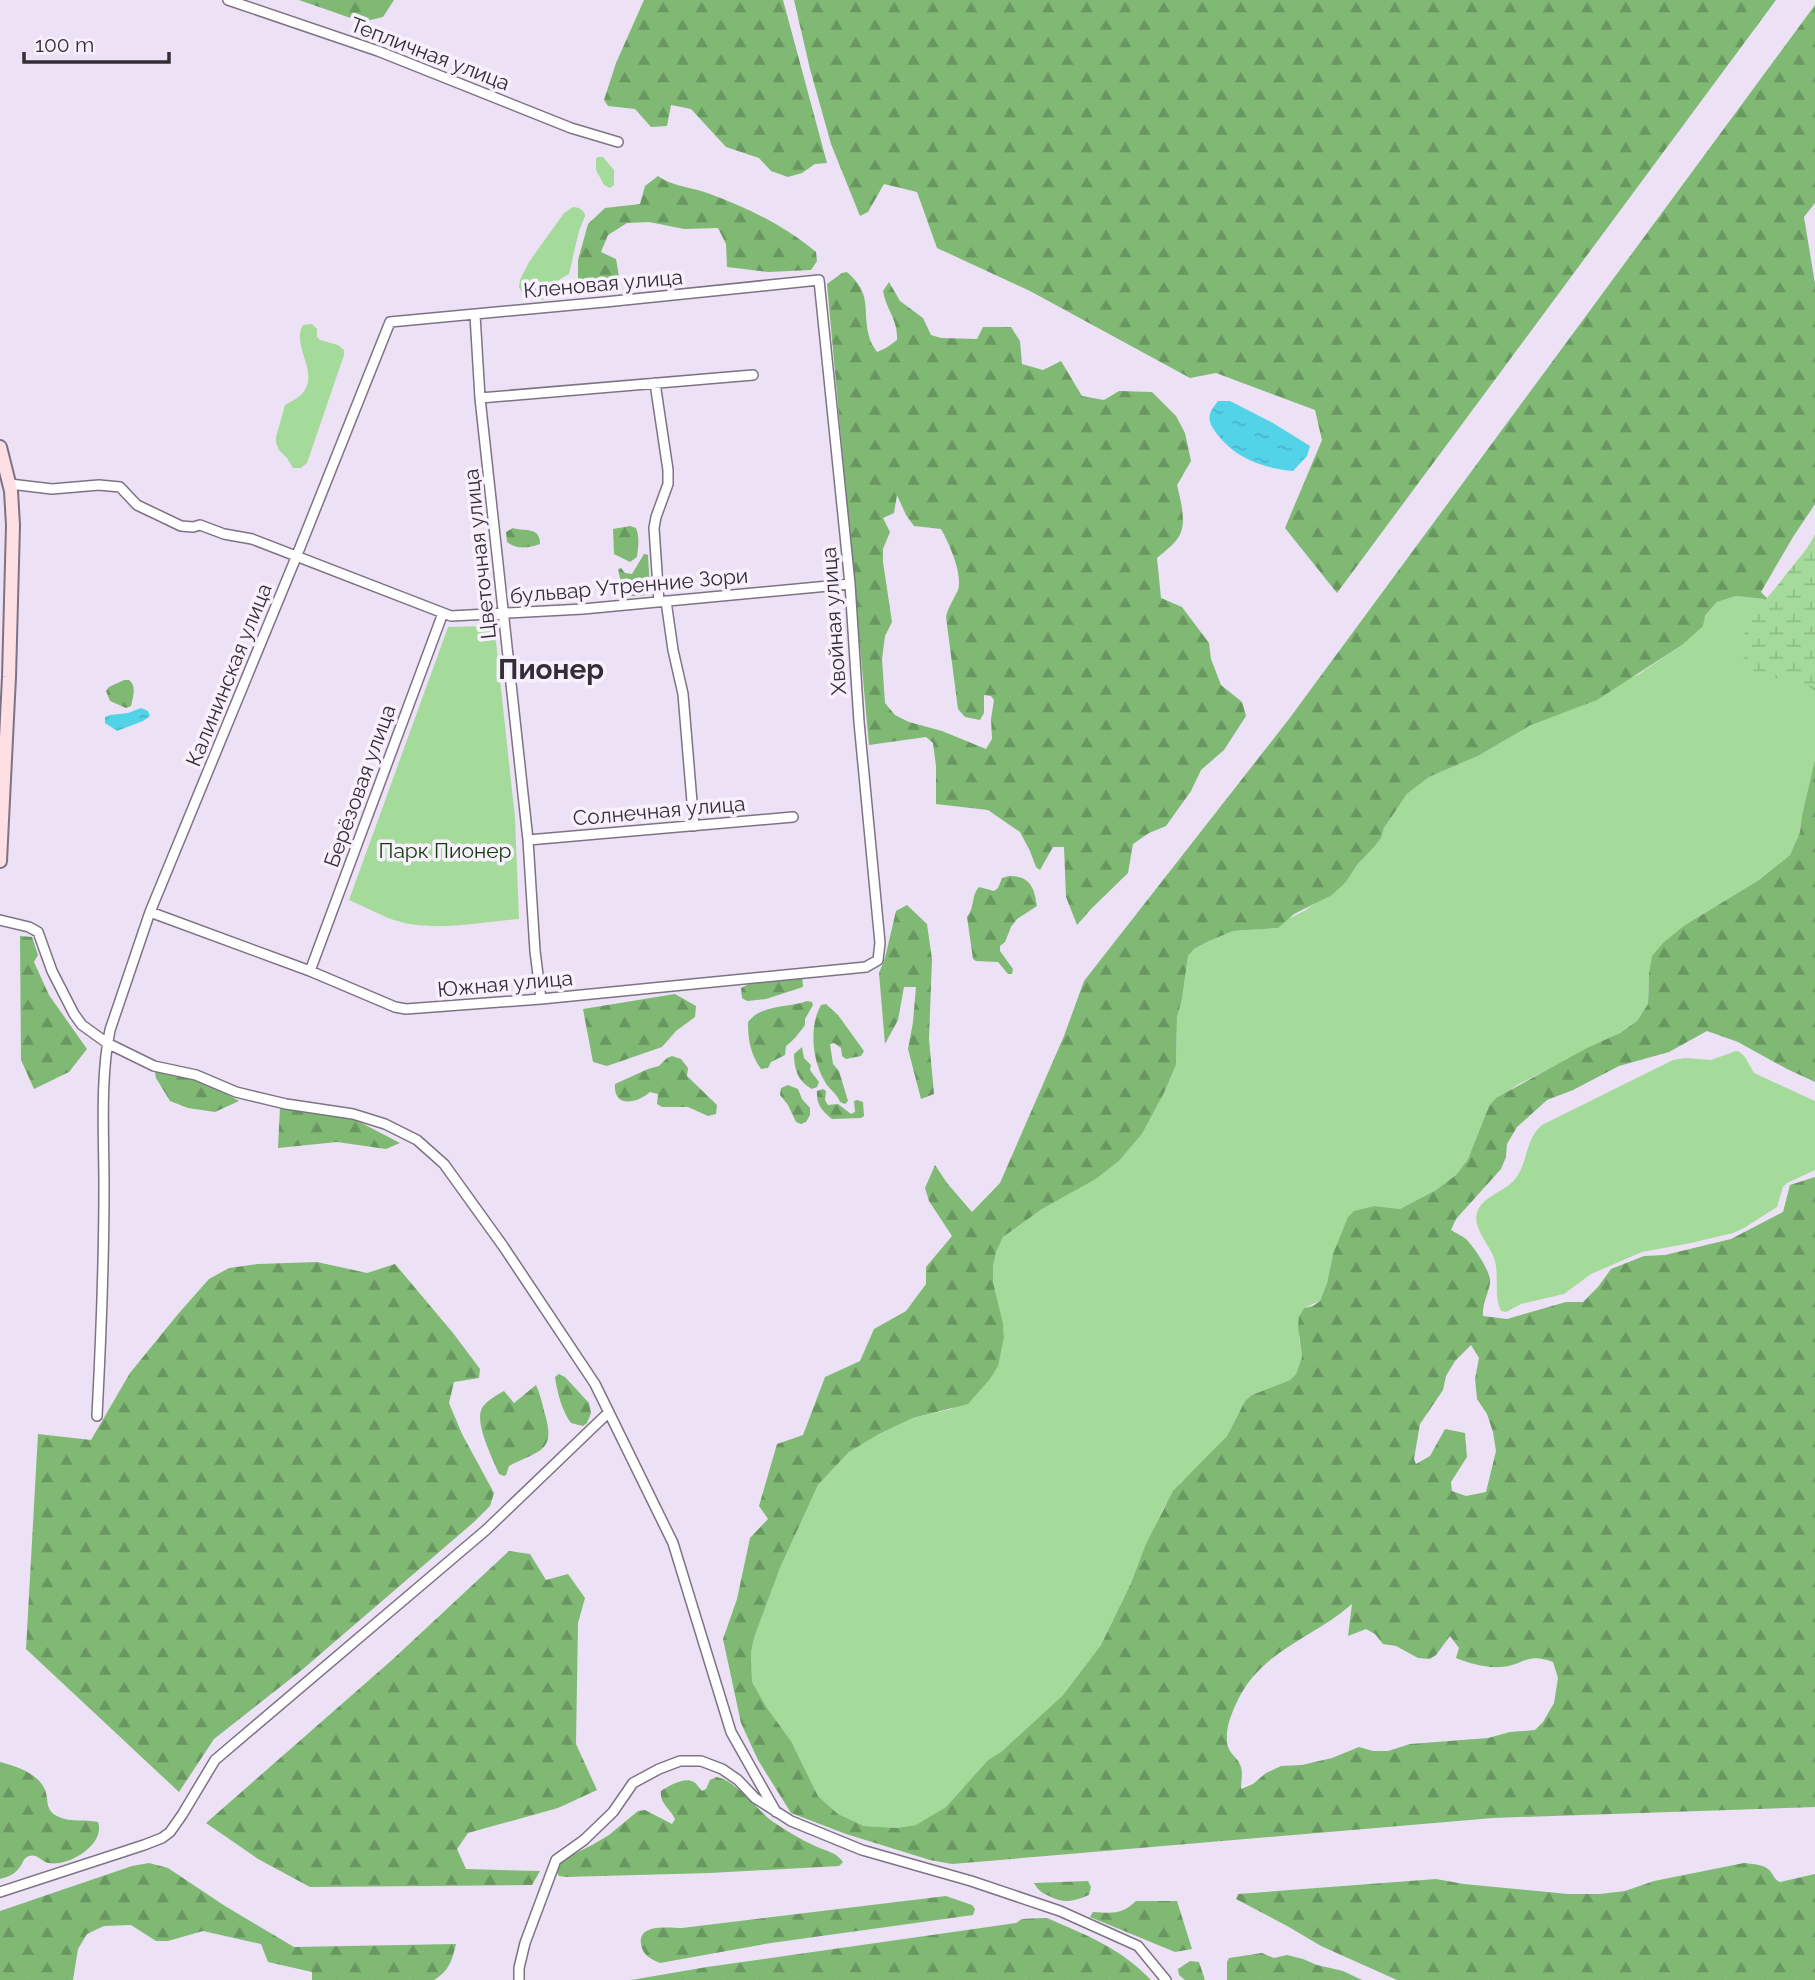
<svg xmlns="http://www.w3.org/2000/svg" width="1815" height="1980" viewBox="0 0 1815 1980" font-family="Raleway,sans-serif">
<style>
.green{fill:#a4db9a}
.forest{fill:url(#forest-firs);fill-rule:evenodd}
.wetland{fill:url(#wetland-marsh)}
.water{fill:url(#water-ripples)}
.lines{fill:none;stroke-linecap:round;stroke-linejoin:round}
.minor-casing{stroke:#7e7385;stroke-width:12}
.secondary-casing{stroke:#7e7385;stroke-width:16}
.minor{stroke:#fff;stroke-width:9}
.secondary{stroke:#fedfe4;stroke-width:12}
.labels{text-anchor:middle;stroke-width:7;stroke-linejoin:round;paint-order:stroke}
.street-label{font-size:21px;fill:#332e36;stroke:#f8f1fd}
.park-label{font-size:21px;fill:#123a0a;stroke:#f8f1fd}
.district-label{font-size:28px;font-weight:bold;fill:#332e36;stroke:#f8f1fd}
</style>
<defs>
<pattern id="forest-firs" width="22" height="20" patternUnits="userSpaceOnUse" patternTransform="scale(1.75)"><rect width="22" height="20" fill="#7fb974"/><path d="M5 1l3.5 6h-7zM16 11l3.5 6h-7z" fill="#699760"/></pattern>
<pattern id="wetland-marsh" width="20" height="14" patternUnits="userSpaceOnUse" patternTransform="scale(1.75)"><rect width="20" height="14" fill="#a4db9a"/><path d="M1 5h8M5 5V1M11 12h8M15 12V8" fill="none" stroke="#8ebc85"/></pattern>
<pattern id="water-ripples" width="26" height="14" patternUnits="userSpaceOnUse" patternTransform="scale(1.75)"><rect width="26" height="14" fill="#52d3e8"/><path d="M2 4q2-2 4 0t4 0M15 11q2-2 4 0t4 0" fill="none" stroke="#48b5c8"/></pattern>
</defs>
<rect width="100%" height="100%" fill="#ede2f5"/>
<path class="green" d="M598,157H603L614,170V185L610,188L604,185L596,170V159Z
M573,207L579,208L584,212L585,216L579,231L569,274L552,284L546,299L538,300L524,297L519,287L520,280L529,262L564,213Z
M312,324L317,329V337L320,340L338,345L344,350V355L307,463L301,468H293L287,458L279,450L276,443V437L285,405C290,402 296,399 300,396C323,374 290,347 303,325Z
M1736,596L1764,599L1774,616L1798,677L1815,691V759L1802,815L1800,832L1790,855L1759,880L1685,925L1649,974L1648,1004L1637,1021L1620,1033L1517,1085L1489,1106L1468,1159L1456,1175L1436,1190L1400,1209L1375,1206L1333,1254L1327,1283L1320,1301L1304,1308L1299,1338L1302,1357L1296,1374L1290,1380L1252,1395L1245,1401L1227,1436L1190,1476L1181,1482L1163,1509L1152,1535L1145,1546L1131,1583L1101,1645L1063,1695L1001,1752L988,1760L946,1807L930,1818L916,1825L897,1828L864,1826L838,1814L818,1796L791,1741L767,1708L752,1682L751,1653L754,1638L780,1568L818,1485L849,1452L881,1433L913,1418L952,1409L1004,1337L1003,1323L993,1282V1267L996,1252L1003,1237L1042,1209L1096,1179L1119,1161L1142,1134L1164,1093L1176,1065L1177,1017L1182,999L1188,956L1194,949L1207,942L1233,931L1278,928L1286,920L1304,911L1346,882L1357,865L1375,846L1381,838L1384,828L1407,794L1429,777L1478,756L1531,725L1639,674L1682,645L1717,602Z
M488,626L496,642L515,818L519,919C479,922 433,933 394,920C379,915 364,906 349,900L448,627Z
M1736,1051L1740,1052L1745,1057L1754,1073L1815,1101V1170L1787,1183L1783,1187L1777,1207L1744,1228L1733,1233L1691,1243L1642,1252L1591,1274L1564,1294L1521,1304L1506,1312L1501,1311C1493,1295 1500,1275 1494,1258C1489,1243 1469,1225 1479,1208C1488,1193 1511,1190 1519,1173C1528,1157 1527,1137 1542,1125L1673,1060L1685,1058L1711,1060Z"/>
<path class="forest" d="M299,0H394L383,17L362,22Z
M644,0H783L827,163L815,164L802,173L788,177L771,171L759,158L726,147L691,109L671,105L667,126L651,127L635,109L608,106L604,100L616,63Z
M794,0H1776L1337,593L1285,528L1322,440L1315,410L1216,373L1190,378L1030,291L937,248L917,192L884,184L868,212L860,216L831,144L810,69Z
M1815,5V203L1804,217L1815,284V504L1793,537L1761,592L1775,606L1815,684V691L1798,677L1774,616L1764,599L1736,596L1717,602L1705,616L1703,626L1682,645L1597,700L1531,725L1478,756L1429,777L1407,794L1384,828L1381,838L1375,846L1357,865L1346,882L1332,895L1294,914L1278,928L1233,931L1207,942L1194,949L1188,956L1182,999L1177,1017L1176,1065L1164,1093L1142,1134L1119,1161L1096,1179L1042,1209L1003,1237L996,1252L993,1267V1282L1003,1323L1004,1337L998,1366L990,1379L968,1404L913,1418L881,1433L849,1452L818,1485L780,1568L754,1638L751,1653L752,1682L767,1708L791,1741L818,1796L838,1814L864,1826L897,1828L916,1825L946,1807L988,1760L1001,1752L1063,1695L1101,1645L1131,1583L1145,1546L1173,1491L1227,1436L1245,1401L1252,1395L1290,1380L1296,1374L1302,1357L1298,1326L1299,1317L1304,1308L1313,1306L1320,1301L1327,1283L1333,1254L1348,1217L1354,1211L1375,1206L1400,1209L1436,1190L1456,1175L1468,1159L1489,1106L1496,1098L1587,1048L1620,1033L1637,1021L1648,1004L1649,974L1652,956L1663,943L1685,925L1759,880L1790,855L1800,832L1802,815L1815,759V1082L1787,1069L1738,1042L1707,1031L1669,1052L1619,1066L1573,1090L1547,1100L1517,1127L1507,1144L1506,1157L1501,1169L1456,1219L1451,1230C1456,1233 1462,1236 1466,1239C1474,1247 1492,1273 1490,1283C1488,1295 1482,1304 1483,1316L1507,1319L1566,1302H1583L1598,1287L1611,1269L1644,1256L1665,1255L1731,1239L1783,1212L1790,1185L1815,1177V1807L1493,1818L952,1864L930,1860L846,1834L791,1813L758,1760L741,1723L723,1639L737,1599L750,1538L768,1519L759,1506L777,1444L803,1435L825,1377L860,1361L874,1329L906,1311L926,1284V1267L952,1236L929,1201L925,1188L935,1165L947,1183L972,1212L1000,1183L1064,1036L1084,981L1289,719ZM1471,1345L1479,1358L1475,1379L1477,1399L1487,1414L1493,1432L1496,1451L1486,1492L1466,1496L1452,1491L1451,1482L1467,1457L1465,1433L1445,1429L1430,1456L1416,1464L1414,1459L1420,1424L1443,1390L1446,1376L1455,1361ZM1352,1604L1348,1636L1366,1629L1375,1634L1383,1644L1396,1646L1418,1658L1430,1659L1436,1655L1450,1636L1459,1648L1456,1658C1468,1663 1486,1668 1499,1667C1523,1667 1525,1651 1553,1662L1558,1678L1554,1703L1543,1722L1535,1730L1510,1732L1488,1738L1410,1744L1388,1751H1373L1359,1747L1332,1758L1302,1765L1281,1766L1266,1773L1253,1784L1241,1789C1241,1782 1243,1774 1241,1767C1238,1756 1227,1754 1227,1740C1226,1727 1231,1715 1236,1704C1260,1650 1311,1640 1352,1604Z
M658,176C673,187 693,187 710,194C748,208 785,226 816,252L817,261L811,270L769,272L727,267L726,244L718,228L684,229L649,222L627,223L608,235L601,252L616,259L621,288H602L578,283V260L588,224L605,208L640,204L645,186Z
M847,272C873,295 862,308 869,336C870,342 874,347 877,352L886,348L897,340C898,319 887,312 883,291L889,282L900,301L923,318L931,335L941,338L977,339L983,327H1011L1020,341L1022,364L1043,370L1061,361L1082,396L1104,400L1119,391L1152,392L1176,416L1185,433L1191,461L1177,485C1180,497 1186,520 1181,532C1178,542 1165,551 1157,558L1161,598L1182,607L1209,643L1211,659L1221,685L1242,702L1246,716L1224,750L1201,770L1191,791L1166,826L1149,833L1133,844L1128,873L1091,909L1077,925L1066,897L1064,847H1053L1040,870L1036,867L1030,851L1020,832L988,810L936,804V766L933,743L926,737L869,745L827,284L842,273ZM897,495L906,515L914,526L941,529C949,543 963,574 958,590C954,599 948,607 946,617L958,709L965,717L980,720L984,713V695L991,696L994,700L991,719L992,739L986,749L942,731L909,722L895,715L885,703L882,659L885,636L892,622L883,562V549L890,532L883,518L894,513Z
M630,526L636,528C640,537 638,548 637,557L630,562L614,554L613,529Z
M513,528C525,532 540,526 540,544C528,548 518,550 507,542L506,532Z
M644,554L648,555L650,589L649,594L640,596H624L618,569L621,568L625,573L632,574Z
M124,680H129C137,686 133,697 131,706L126,708L110,701L106,691L109,687Z
M1009,876C1031,876 1034,888 1037,906L1017,919L1011,927L1005,942L1000,946V951L1013,969L1012,974H1008L998,962L976,961L973,959L967,917C975,907 971,895 979,887L994,891L998,888L1002,878Z
M907,905L927,924L932,959L929,1039L934,1094L921,1099L908,1049L913,1022L916,987H904L898,1020L885,1044L879,973L885,958L896,911Z
M20,936L32,937L38,955L34,962L49,995L87,1049L69,1072L34,1089L21,1060Z
M802,975L803,987L766,999L747,1001L742,998L741,988L751,983Z
M675,994L696,1006L695,1017L676,1031L662,1047L607,1066L593,1062L583,1009Z
M807,1001L812,1002L813,1005L805,1019V1025C799,1033 795,1039 786,1046L785,1055L771,1062L768,1068L761,1069C750,1053 748,1040 748,1022C762,1004 788,1008 807,1001Z
M826,1004L838,1015L864,1051L861,1056L846,1059L842,1056L841,1048L834,1043L830,1044L833,1064L839,1071L848,1101L845,1104L840,1102C837,1093 828,1089 824,1080C812,1059 809,1026 821,1005Z
M802,1047L804,1058L811,1065L810,1070L819,1082L817,1087L812,1089C798,1082 794,1068 794,1054Z
M672,1056L681,1059L688,1068L687,1076L717,1105L716,1114L708,1116L688,1107H662L657,1104L658,1094L650,1092C638,1103 613,1109 615,1084L648,1069L659,1066L667,1058Z
M154,1068L195,1076L239,1101L215,1112L188,1108L170,1101L156,1078Z
M788,1085L798,1089L802,1099L810,1108V1115L806,1122L801,1124L796,1122L788,1105L780,1095L781,1088Z
M823,1089L826,1091L825,1100L828,1105L838,1104L851,1114L855,1112L854,1101L857,1100L863,1102L864,1116L861,1118L832,1119C822,1111 816,1104 817,1091Z
M280,1107L348,1116L400,1143L386,1149L337,1142L278,1148Z
M317,1262L367,1273L395,1264L453,1333L480,1369L479,1378L454,1382L449,1403L462,1434L494,1493L490,1506L474,1522L303,1669L214,1739L179,1792L26,1649L38,1434L91,1440L130,1373L178,1314L209,1279L229,1268L258,1264Z
M559,1374L565,1377L589,1403L591,1413L587,1423L583,1426L571,1423C562,1411 557,1392 555,1377Z
M536,1385C540,1394 542,1402 544,1411C557,1452 540,1450 509,1466L506,1475L504,1476L499,1474C493,1459 474,1423 482,1408C486,1401 497,1395 504,1391L514,1403Z
M509,1551L530,1554L546,1580L568,1574L585,1598L578,1623L576,1744L597,1790L558,1808L468,1833L457,1849L466,1869L540,1871L532,1885L310,1887L258,1859L206,1823L392,1660Z
M0,1762C16,1766 38,1773 45,1790C49,1800 45,1808 55,1815C71,1824 81,1818 98,1822C106,1844 69,1867 49,1863C41,1862 38,1853 29,1856C23,1858 23,1864 19,1868C14,1875 7,1877 0,1879Z
M716,1777C735,1779 757,1810 772,1821C785,1830 800,1839 815,1846C826,1851 836,1852 843,1862L839,1866L710,1873L565,1877L559,1876L556,1871V1866L564,1859L592,1845L609,1835L638,1811L645,1810L672,1824L675,1819C671,1809 659,1804 661,1791C668,1786 685,1776 694,1782C697,1784 699,1788 702,1791L706,1789L710,1780Z
M149,1863L168,1868L225,1906L294,1947L456,1944C452,1961 449,1971 434,1980H312V1972L268,1962L261,1944L203,1931L168,1941H156L131,1925L104,1926L87,1934L78,1949L73,1980H0V1911L132,1866Z
M1744,1863C1751,1864 1762,1864 1768,1869C1774,1874 1773,1879 1780,1882L1815,1874V1980H1397L1321,1946L1289,1927L1236,1899L1238,1894L1436,1879L1464,1884L1568,1894H1600L1625,1891L1654,1881Z
M1088,1881L1091,1887L1089,1895C1074,1901 1065,1904 1051,1897C1043,1893 1039,1892 1034,1883Z
M946,1896L972,1905L975,1909L973,1915L771,1943L660,1963C651,1959 642,1955 641,1944C638,1923 669,1928 682,1928Z
M1136,1901H1177L1192,1949L1175,1952L1090,1917L1093,1912C1113,1913 1121,1915 1136,1901Z
M1043,1918H1047C1088,1936 1119,1947 1151,1980H631L707,1967L1016,1923L1022,1919Z
M1262,1953L1274,1958L1287,1955L1303,1959L1317,1965L1343,1971L1362,1980H1227V1962L1229,1958Z
M1190,1961L1199,1962L1205,1980H1185L1179,1975L1178,1969Z"/>
<path class="wetland" d="M1815,535V688C1798,680 1766,680 1753,670C1723,646 1761,605 1777,586C1787,573 1797,561 1807,548Z"/>
<path class="water" d="M1218,401H1230L1273,423L1310,446L1307,456L1293,471C1263,468 1236,459 1217,434C1213,428 1208,423 1210,414C1211,410 1215,405 1218,401Z
M141,708L148,711L150,716L143,721L117,731L105,723V717L110,715L128,713Z"/>
<g class="lines">
<defs>
<path id="minor" d="M228,0L378,51L571,128L618,142
M475,315L480,398L528,840L535,951L541,999
M655,383L668,470V484L656,517L654,528L659,602
M480,398L753,375
M10,484L52,489L99,485L120,487L137,505L181,526L193,527L200,525L224,534L252,539L451,616L583,609L850,584
M666,601L673,650L683,694L694,826
M528,840L793,817
M0,920L29,927L38,932L52,971L74,1014L82,1025L107,1043L154,1066L196,1075L236,1092L286,1104L353,1114L385,1124L417,1140L444,1164L503,1246L595,1384L673,1543L731,1732L776,1812
M310,971L443,613
M97,1416C101,1339 104,1263 104,1185C104,1136 100,1078 110,1030L150,912L297,555L390,322L605,302L819,280L850,584L859,722L880,943L878,960L866,967L541,999L406,1009L395,1007L310,971L150,912
M0,1892L144,1845L162,1838L170,1832L182,1815L215,1760L486,1530L609,1412
M519,1980V1968L525,1943L556,1860L584,1840L613,1812L633,1783L659,1769L680,1761H701L722,1769L738,1780L755,1798L791,1821L862,1850L971,1881L1060,1911L1138,1946L1166,1980"/>
<path id="secondary" d="M0,447L11,491L13,525L9,677L0,861"/>
</defs>
<use href="#minor" class="minor-casing"/>
<use href="#secondary" class="secondary-casing"/>
<use href="#minor" class="minor"/>
<use href="#secondary" class="secondary"/>
</g>
<g class="labels">
<g class="street-label">
<text transform="translate(430 54) rotate(21)" y="7">Тепличная улица</text>
<text transform="translate(603 284) rotate(-5)" y="7">Кленовая улица</text>
<text transform="translate(480 554) rotate(-96)" y="7">Цветочная улица</text>
<text transform="translate(629 586) rotate(-5)" y="7">бульвар Утренние Зори</text>
<text transform="translate(834 621) rotate(-94)" y="7">Хвойная улица</text>
<text transform="translate(229 675) rotate(-68)" y="7">Калининская улица</text>
<text transform="translate(360 786) rotate(-70)" y="7">Берёзовая улица</text>
<text transform="translate(659 811) rotate(-5)" y="7">Солнечная улица</text>
<text transform="translate(505 984) rotate(-5)" y="7">Южная улица</text>
</g>
<g class="park-label">
<text x="445" y="858">Парк Пионер</text>
</g>
<g class="district-label">
<text x="551" y="679">Пионер</text>
</g>
</g>
<path d="M24 52v10h145v-10" fill="none" stroke="#332e36" stroke-width="3.5"/>
<text x="35" y="52" font-size="21" fill="#332e36" stroke="#f8f1fd" stroke-width="5" paint-order="stroke">100 m</text>
</svg>
